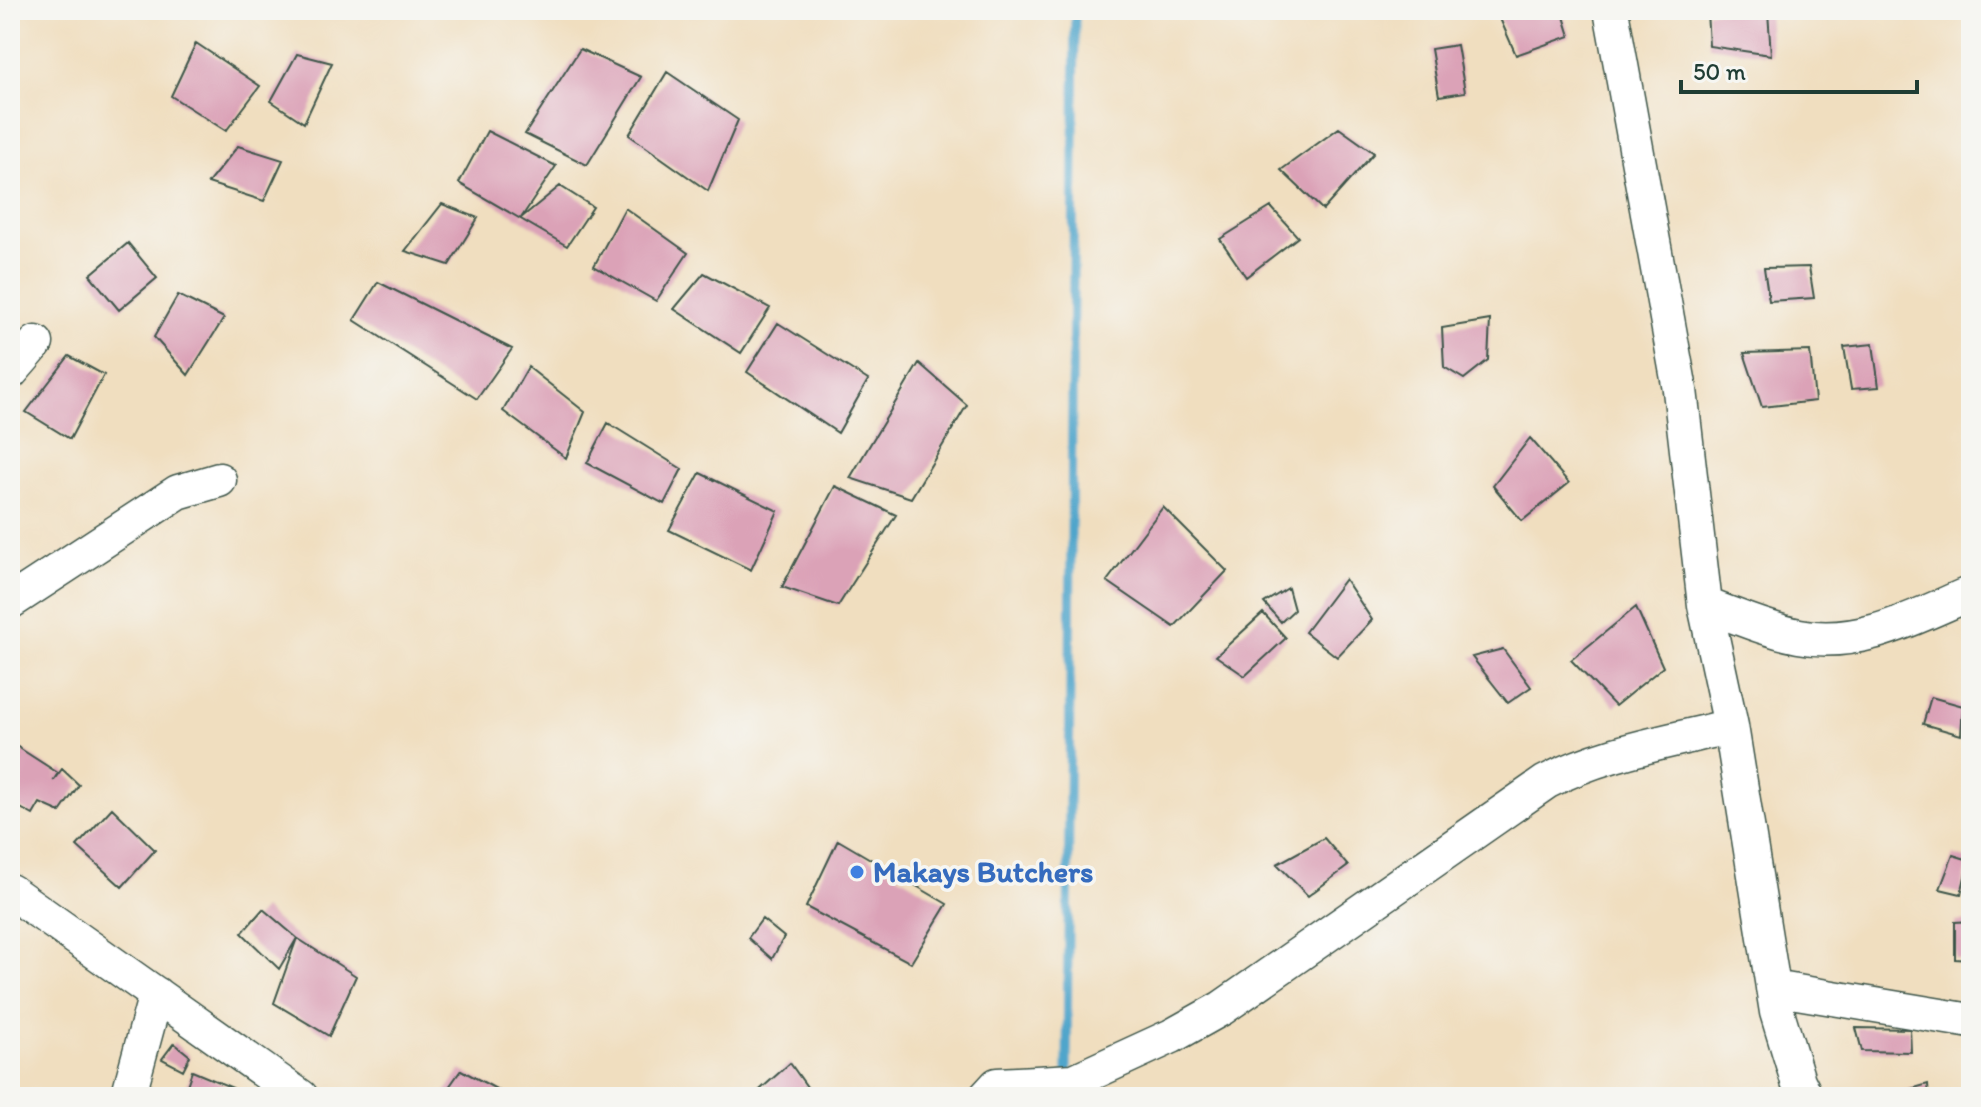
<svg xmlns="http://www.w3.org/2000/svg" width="1981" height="1107" viewBox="0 0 1981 1107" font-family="Itim,sans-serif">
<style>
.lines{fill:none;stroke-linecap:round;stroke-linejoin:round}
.stream{stroke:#4fa5cb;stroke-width:9}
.building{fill:#dba2b7}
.minor-casing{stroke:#3e5549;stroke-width:37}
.minor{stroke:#fff;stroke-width:34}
.shop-dot{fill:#3f7fe0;stroke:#f6f6f2;stroke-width:3}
.labels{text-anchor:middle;stroke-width:7;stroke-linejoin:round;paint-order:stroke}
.shop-label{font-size:30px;font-weight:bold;fill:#366cbe;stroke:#f6f6f2;text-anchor:start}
</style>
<rect width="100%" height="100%" fill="#f6f6f2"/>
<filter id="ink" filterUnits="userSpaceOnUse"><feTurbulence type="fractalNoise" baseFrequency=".0125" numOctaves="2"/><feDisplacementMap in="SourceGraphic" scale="16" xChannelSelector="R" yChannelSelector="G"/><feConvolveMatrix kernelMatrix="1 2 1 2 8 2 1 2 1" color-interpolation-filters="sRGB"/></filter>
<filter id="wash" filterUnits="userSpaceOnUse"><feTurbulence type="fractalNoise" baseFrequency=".006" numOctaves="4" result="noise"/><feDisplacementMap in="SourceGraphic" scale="32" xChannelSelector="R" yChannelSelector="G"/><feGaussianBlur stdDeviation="1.8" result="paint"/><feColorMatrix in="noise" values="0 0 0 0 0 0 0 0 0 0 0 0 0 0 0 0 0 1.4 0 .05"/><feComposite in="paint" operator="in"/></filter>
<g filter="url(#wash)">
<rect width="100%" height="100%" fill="#f0debf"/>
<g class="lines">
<path class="stream" d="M1067,1074L1075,10"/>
</g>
<g id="blocks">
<path class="building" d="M1506,10H1562L1570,36L1516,55L1498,14Z
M1707,11L1768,12L1771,55L1709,46Z
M196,43L260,86L226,131L171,96Z
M1457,45L1465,92L1439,96L1431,49Z
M580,49L641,77L587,165L525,134Z
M297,54L332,63L304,123L271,101Z
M667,72L738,120L708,191L629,135Z
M1339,128L1374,153L1323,210L1281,170Z
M487,131L556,166L521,218L560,186L593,207L567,246L459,183Z
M238,146L283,160L264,201L208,183Z
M442,204L478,218L449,265L405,251Z
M1271,207L1298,237L1246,277L1220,239Z
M625,208L688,253L656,301L594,266Z
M128,243L157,278L119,310L90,275Z
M1809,267L1814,298L1769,301L1764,268Z
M704,273L770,308L741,353L674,309Z
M378,282L512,349L477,399L354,320Z
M178,295L224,318L188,375L154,337Z
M1490,320L1488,360L1464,379L1444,367L1442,328Z
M778,323L868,380L838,433L747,372Z
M1873,344L1879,387L1851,389L1844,347Z
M1810,351L1815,401L1762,407L1744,353Z
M69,356L104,375L70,439L26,412Z
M919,363L967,405L911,498L850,478Z
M528,367L585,412L566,458L503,411Z
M608,423L682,469L664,504L587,463Z
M1530,438L1569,483L1522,521L1493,486Z
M700,473L778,511L751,570L669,530Z
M835,486L896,515L838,606L782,587Z
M1163,507L1227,571L1174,627L1107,581Z
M1345,579L1372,620L1337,657L1305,632Z
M1288,588L1294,610L1281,622L1264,603Z
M1636,607L1663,667L1615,706L1571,660Z
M1263,613L1286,638L1245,676L1216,656Z
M1503,649L1531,687L1508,703L1472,657Z
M1931,697L1963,706L1961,735L1923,724Z
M10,742L58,773L53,781L62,769L79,785L60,812L40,803L33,815L10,802Z
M112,808L155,850L122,887L77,846Z
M1324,838L1348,866L1308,896L1277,864Z
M838,840L947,904L911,963L806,907Z
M1953,855L1969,860L1961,894L1940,889Z
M263,909L297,938L279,969L242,933Z
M762,919L784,937L772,959L748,938Z
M1971,921V960L1955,959V922Z
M297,938L356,976L329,1036L274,1003Z
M1856,1028L1910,1029L1911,1052L1862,1051Z
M174,1043L190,1056L183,1070L162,1059Z
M790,1063L812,1094L809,1097H752Z
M461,1070L511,1097H442Z
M192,1071L233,1088L231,1097H183Z
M1928,1084L1929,1097H1887V1096Z"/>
</g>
</g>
<g filter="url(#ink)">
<use href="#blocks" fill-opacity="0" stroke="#3e5549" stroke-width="2"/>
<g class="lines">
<defs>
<path id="minor" d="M1611,10L1680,390L1705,605L1731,726L1777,1012L1798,1081L1806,1097
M10,373L36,343
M10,602L178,492L219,480
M1705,605C1736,616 1767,630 1799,636C1860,648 1917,616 1971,593
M10,891L301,1097
M1773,988L1971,1021
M128,1097L156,994
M986,1097L997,1085L1074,1081L1172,1036L1222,1008L1546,782C1603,752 1669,742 1731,726"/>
</defs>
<use href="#minor" class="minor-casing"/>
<use href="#minor" class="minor"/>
</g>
</g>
<circle class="shop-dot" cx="857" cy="872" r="8"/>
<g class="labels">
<g class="shop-label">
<text x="873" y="882">Makays Butchers</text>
</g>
</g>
<rect width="1981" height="1107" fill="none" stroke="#f6f6f2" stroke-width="40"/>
<path d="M1681 80v12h236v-12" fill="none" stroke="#1f3d34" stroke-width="4"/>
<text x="1693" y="80" font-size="24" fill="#1f3d34" stroke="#f6f6f2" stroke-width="6" paint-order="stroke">50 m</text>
</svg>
